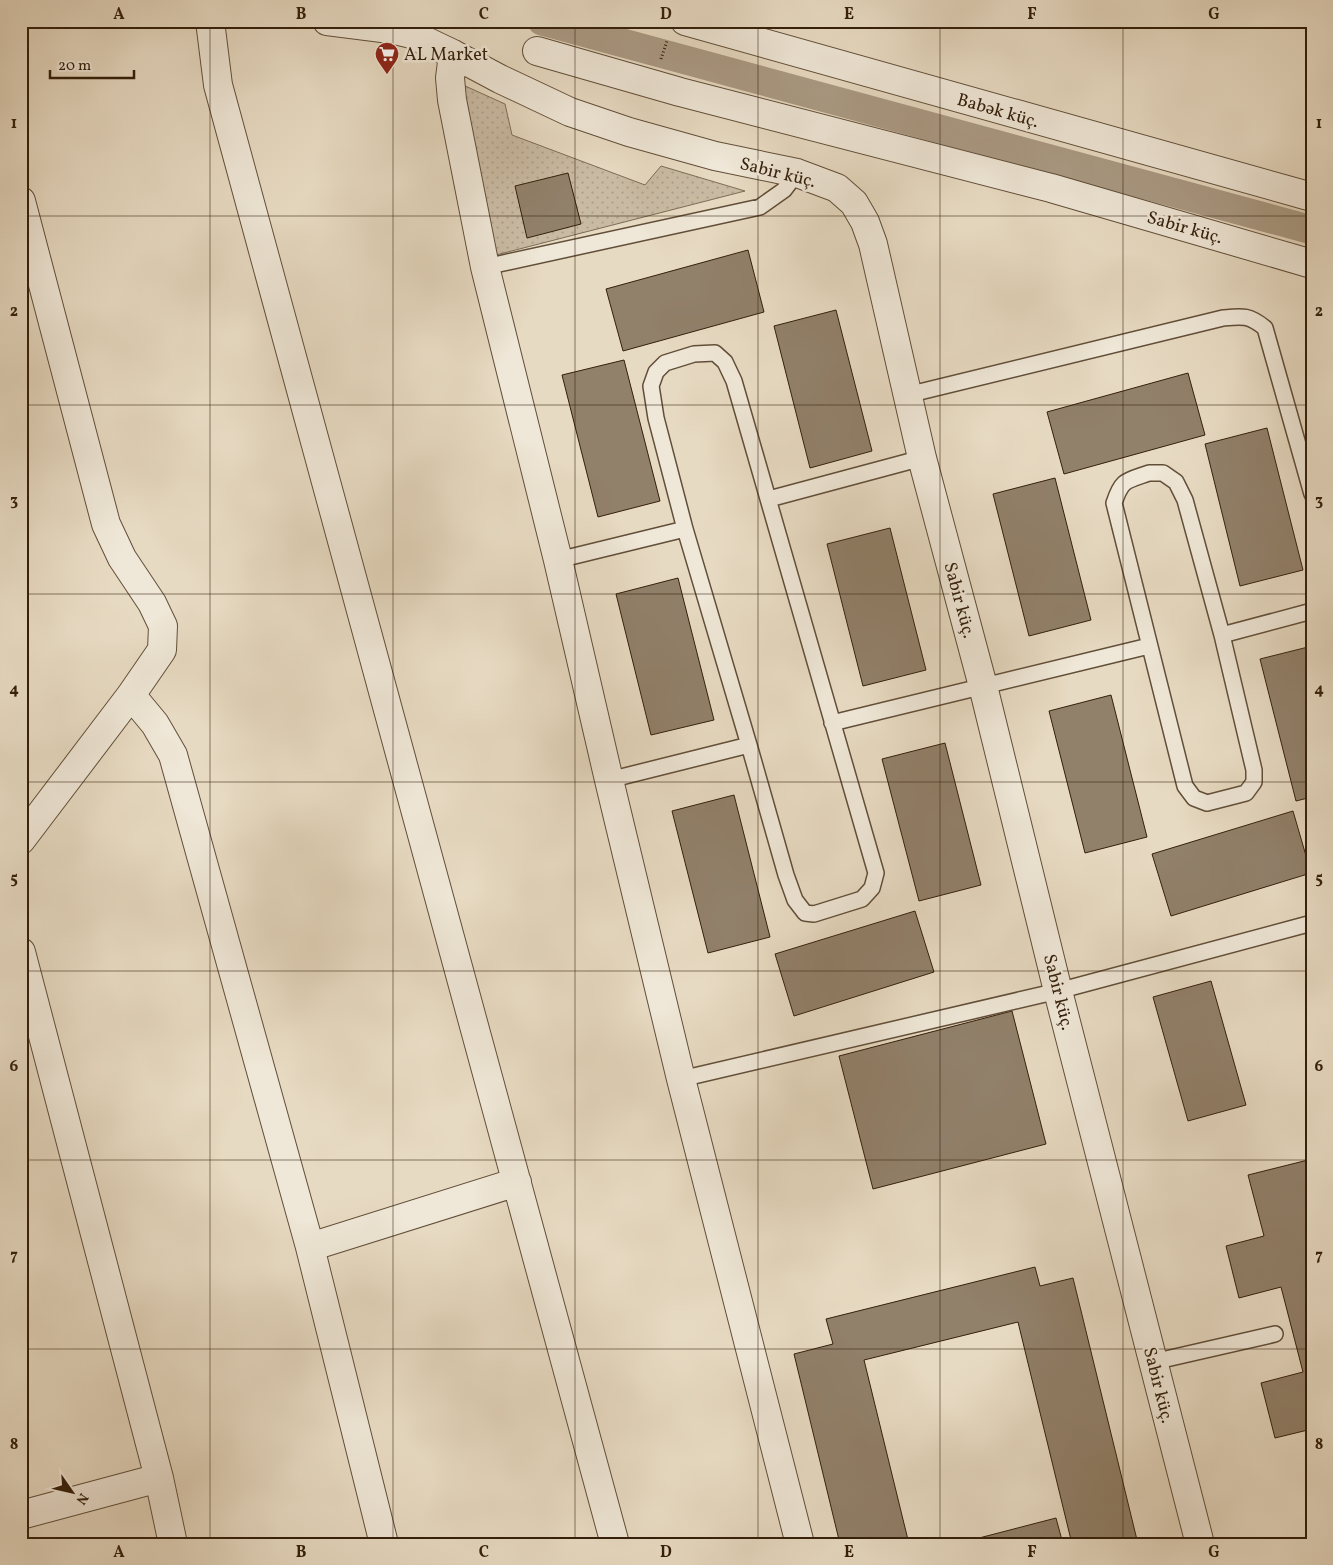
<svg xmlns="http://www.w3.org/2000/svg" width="1333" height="1565" viewBox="0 0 1333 1565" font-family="Vollkorn,serif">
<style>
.grass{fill:url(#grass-dots);stroke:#7e6c57}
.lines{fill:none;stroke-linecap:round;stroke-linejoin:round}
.canal{stroke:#aa9a84;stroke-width:29}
.building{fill:#91806a;stroke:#341f0b}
.service-casing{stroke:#614e39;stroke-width:18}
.minor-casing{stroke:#614e39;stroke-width:30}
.path{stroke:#341f0b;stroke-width:3;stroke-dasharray:1 2.5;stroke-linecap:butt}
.service{stroke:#efe7d7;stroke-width:15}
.minor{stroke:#efe7d7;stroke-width:28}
.grid{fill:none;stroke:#341f0b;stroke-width:1;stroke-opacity:0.55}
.labels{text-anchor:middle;stroke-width:5;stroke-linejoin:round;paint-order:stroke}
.poi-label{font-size:18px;fill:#341f0b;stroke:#efe7d7;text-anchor:start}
.street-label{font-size:18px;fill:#341f0b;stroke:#efe7d7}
.neatline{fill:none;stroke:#341f0b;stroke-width:2}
.grid-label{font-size:16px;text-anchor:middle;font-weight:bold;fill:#341f0b}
</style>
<defs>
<pattern id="grass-dots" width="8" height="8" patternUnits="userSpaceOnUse" patternTransform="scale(1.25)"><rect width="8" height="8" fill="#c9baa3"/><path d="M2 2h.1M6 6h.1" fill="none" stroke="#ad9f8b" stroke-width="1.8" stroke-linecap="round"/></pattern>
</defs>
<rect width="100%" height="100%" fill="#e7dac2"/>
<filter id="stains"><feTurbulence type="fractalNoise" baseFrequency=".004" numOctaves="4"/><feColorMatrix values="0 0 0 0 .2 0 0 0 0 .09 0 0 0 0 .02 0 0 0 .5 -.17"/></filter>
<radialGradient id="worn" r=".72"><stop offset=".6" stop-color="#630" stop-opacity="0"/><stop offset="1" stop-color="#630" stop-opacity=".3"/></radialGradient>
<path class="grass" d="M463,85L505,104L512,135L645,185L661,166L745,191L496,255Z"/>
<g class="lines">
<path class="canal" d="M542,21L1312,230"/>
</g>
<path class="building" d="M568,173L581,224L527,238L515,186Z
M748,250L764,312L623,351L606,289Z
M836,310L872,451L810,468L774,326Z
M624,360L660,501L598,517L562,375Z
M1188,373L1205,435L1064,474L1047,412Z
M1267,428L1303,570L1240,586L1205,444Z
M1055,478L1091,620L1029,636L993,494Z
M890,528L926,670L863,686L827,544Z
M678,578L714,720L651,735L616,594Z
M1312,646V797L1296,801L1260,659Z
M1111,695L1147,837L1085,853L1049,711Z
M945,743L981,885L919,901L882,759Z
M734,795L770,937L708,953L672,811Z
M1293,811L1311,873L1171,916L1152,854Z
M915,911L934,972L794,1016L775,954Z
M1211,981L1246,1105L1188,1121L1153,997Z
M1012,1011L1046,1144L873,1189L839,1056Z
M1312,1159V1429L1275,1438L1261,1383L1303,1372L1281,1287L1239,1298L1226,1246L1264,1236L1248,1175Z
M1035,1267L1040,1286L1073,1278L1138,1544H1072L1018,1322L864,1360L909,1544H840L794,1354L833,1344L826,1319Z
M1056,1518L1063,1544H956Z"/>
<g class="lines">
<defs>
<path id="service" d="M485,267L760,207L784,190L797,173
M715,353L725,362L734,381L876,873L872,888L862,899L814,914L805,913L795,900L786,875L749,745L685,529L656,418L651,386L656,372L665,363L694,354Z
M907,395L1223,318C1243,316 1249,315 1265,328L1312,494
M1149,473H1163L1176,482L1185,500L1222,635L1254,770V782L1246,793L1207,803L1194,798L1185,786L1114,503C1122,479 1126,481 1149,473Z
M769,499L922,458
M558,560L685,529
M1222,635L1312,611
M832,723L1149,646
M609,780L749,745
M681,1079L1058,991L1312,923
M1153,1362L1275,1334"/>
<path id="minor" d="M210,21L218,85L615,1544
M327,21L390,29L411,34L453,54L500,79L570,112L629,132L715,156L797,173L837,188L854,203L865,222L873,244L922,458L983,686L1058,991L1200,1544
M685,21L1312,197
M537,51L680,92L1051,188L1312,264
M453,54L450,78L452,100L485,267L558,560L609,780L681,1079L800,1544
M21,201L106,524L122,558L152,603L163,626L162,650L131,695L155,724L173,755L310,1247L384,1544
M21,840L131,695
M21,952L159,1478L173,1544
M310,1247L517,1182
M21,1515L159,1478"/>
</defs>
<use href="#service" class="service-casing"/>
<use href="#minor" class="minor-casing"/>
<path class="path" d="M661,59L667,41"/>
<use href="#service" class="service"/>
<use href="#minor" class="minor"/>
</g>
<path class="grid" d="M210,21V1544M393,21V1544M575,21V1544M758,21V1544M940,21V1544M1123,21V1544M21,216H1312M21,405H1312M21,594H1312M21,782H1312M21,971H1312M21,1160H1312M21,1349H1312"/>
<defs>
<symbol id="supermarket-pin" viewBox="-11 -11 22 30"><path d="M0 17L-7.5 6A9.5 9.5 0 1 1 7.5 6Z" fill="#8f2418" stroke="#efe7d7"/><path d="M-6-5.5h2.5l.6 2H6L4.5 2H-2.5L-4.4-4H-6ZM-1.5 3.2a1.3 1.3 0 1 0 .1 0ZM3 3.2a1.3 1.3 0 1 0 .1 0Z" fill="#fff"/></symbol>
</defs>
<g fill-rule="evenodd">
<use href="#supermarket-pin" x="373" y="40" width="28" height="38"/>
</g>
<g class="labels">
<g class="poi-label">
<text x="404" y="60">AL Market</text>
</g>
<g class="street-label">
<text transform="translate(998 110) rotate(16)" y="6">Babək küç.</text>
<text transform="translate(778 172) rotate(14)" y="6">Sabir küç.</text>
<text transform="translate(1185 227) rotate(16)" y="6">Sabir küç.</text>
<text transform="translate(960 600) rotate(75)" y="6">Sabir küç.</text>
<text transform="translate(1059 992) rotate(76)" y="6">Sabir küç.</text>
<text transform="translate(1159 1385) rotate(76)" y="6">Sabir küç.</text>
</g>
</g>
<rect width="1333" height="1565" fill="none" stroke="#e7dac2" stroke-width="55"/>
<g transform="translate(72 1492) rotate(124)" stroke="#efe7d7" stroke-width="4" paint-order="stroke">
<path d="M0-4L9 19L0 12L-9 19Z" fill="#341f0b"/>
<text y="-8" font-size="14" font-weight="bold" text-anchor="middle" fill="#341f0b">N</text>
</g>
<path d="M50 70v8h84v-8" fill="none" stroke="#341f0b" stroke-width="2.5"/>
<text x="58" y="70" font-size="15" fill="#341f0b" stroke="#efe7d7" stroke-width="4" paint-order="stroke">20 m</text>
<rect x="28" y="28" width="1278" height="1510" class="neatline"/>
<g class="grid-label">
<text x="119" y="19">A</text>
<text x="301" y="19">B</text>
<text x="484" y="19">C</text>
<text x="666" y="19">D</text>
<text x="849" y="19">E</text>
<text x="1032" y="19">F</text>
<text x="1214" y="19">G</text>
<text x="14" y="128">1</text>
<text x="1319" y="128">1</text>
<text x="14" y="316">2</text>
<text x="1319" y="316">2</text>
<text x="14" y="505">3</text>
<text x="1319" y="505">3</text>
<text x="14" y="694">4</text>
<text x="1319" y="694">4</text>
<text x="14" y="883">5</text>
<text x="1319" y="883">5</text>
<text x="14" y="1071">6</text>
<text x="1319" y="1071">6</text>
<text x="14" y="1260">7</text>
<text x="1319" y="1260">7</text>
<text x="14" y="1449">8</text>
<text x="1319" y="1449">8</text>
<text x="119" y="1557">A</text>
<text x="301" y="1557">B</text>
<text x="484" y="1557">C</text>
<text x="666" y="1557">D</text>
<text x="849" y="1557">E</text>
<text x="1032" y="1557">F</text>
<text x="1214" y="1557">G</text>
</g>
<rect width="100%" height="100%" filter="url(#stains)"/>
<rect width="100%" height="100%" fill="url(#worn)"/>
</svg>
